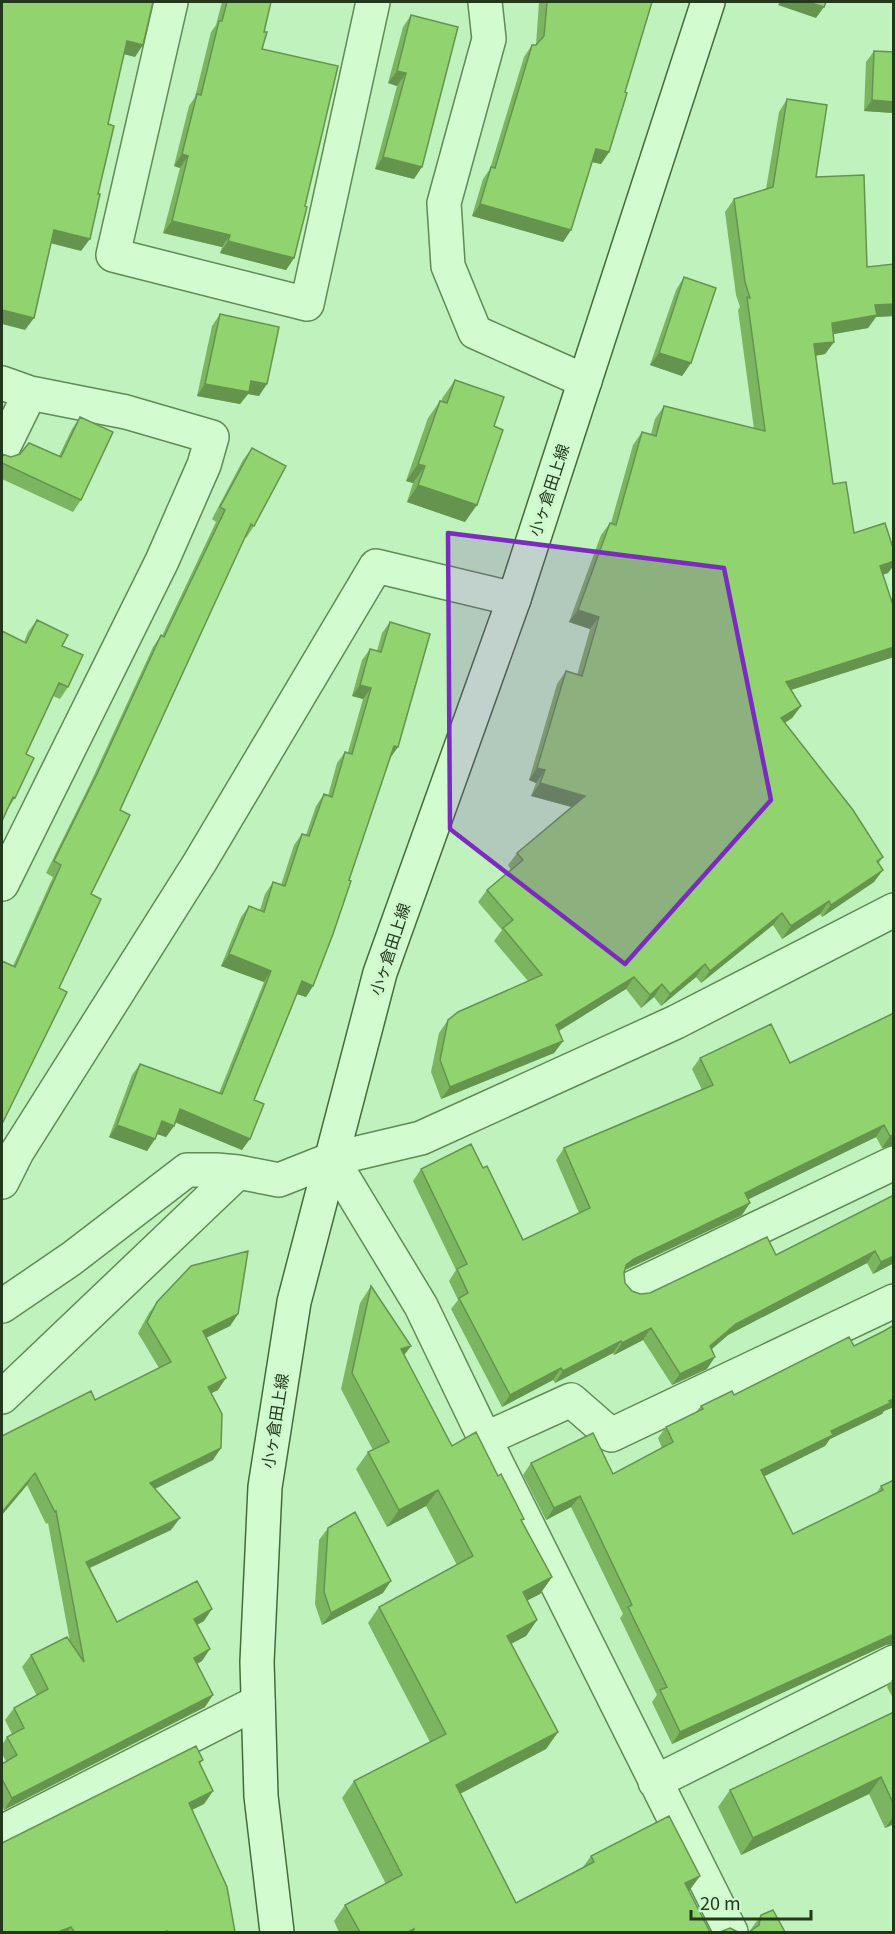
<svg xmlns="http://www.w3.org/2000/svg" width="895" height="1934" viewBox="0 0 895 1934" font-family="Georgia,'Noto Sans JP',serif">
<style>
.lines{fill:none;stroke-linecap:round;stroke-linejoin:round}
.minor-casing{stroke:#608b54;stroke-width:36}
.secondary-casing{stroke:#456c38;stroke-width:36}
.minor{stroke:#d2fcd0;stroke-width:33}
.secondary{stroke:#d2fcd0;stroke-width:33}
.wall{fill:#7cb55f}
.shaded-wall{fill:#65944e}
.building{fill:#90d36f;stroke:#65944e;stroke-width:1.5}
.marked{fill:#7b2cbf;fill-opacity:0.2;stroke:#7b2cbf;stroke-width:4.5;stroke-linejoin:round}
.labels{text-anchor:middle;stroke-width:6;stroke-linejoin:round;paint-order:stroke}
.street-label{font-size:16px;fill:#22381a;stroke:#cef8cd}
</style>
<rect width="100%" height="100%" fill="#bff2bc"/>
<g class="lines">
<defs>
<path id="minor" d="M171,2L113,255L307,304L373,2
M485,2L489,39L444,203L448,266L475,332L585,381
M2,383L30,393L126,412L212,437L204,465L162,561L2,884
M2,450L30,393
M332,1159L421,1306L498,1466L731,1932
M2,1182L17,1152L200,862L376,566L514,599
M634,1287L894,1163
M2,1306L71,1259L187,1170H216L238,1172
M2,1397L238,1172L279,1180L332,1159L421,1138L676,1022L894,910
M485,1439L571,1400L611,1435L894,1301
M655,1782L894,1662
M2,1832L258,1702"/>
<path id="secondary" d="M277,1932L261,1796L257,1662L265,1487L294,1302L380,973L514,599L708,2"/>
</defs>
<use href="#minor" class="minor-casing"/>
<use href="#secondary" class="secondary-casing"/>
<use href="#minor" class="minor"/>
<use href="#secondary" class="secondary"/>
</g>
<path class="wall" d="M222,2H271L264,32L262,49L305,206L294,258L286,270L220,253L222,247L163,233L180,168L174,166L189,106L195,97L211,32L216,25Z
M539,2H652L625,92L609,152L601,164L592,162L571,230L563,242L472,216L483,179L490,169L524,57L532,45H536Z
M411,15L414,179L375,169L397,86L388,83L403,27Z
M894,17V113L864,111L866,62L874,51L892,52Z
M787,99L816,177L867,267L894,264V316L876,317L868,328L833,334L834,342L825,354L816,356L833,484L854,533L894,551V565L888,573L883,575L894,608V657L791,690L801,706L792,718L785,723L883,857L879,863L874,882L822,917L820,914L782,939L773,925L701,983L696,977L661,1006L654,997L641,1008L626,989L559,1031L563,1041L554,1053L441,1099L431,1072L439,1033L448,1020L528,981L494,941L502,930L478,902L487,890L511,870L508,865L517,853L571,807L531,796L536,783L529,780L557,684L566,671L577,675L590,629L569,622L601,535L610,523H611L633,445L642,432L651,434L655,419L664,406L754,429L738,310L740,307L736,295L725,212L734,199L766,189L779,112Z
M684,277L691,363L682,376L650,365L676,290Z
M220,314L259,396L248,394L240,404L197,396L212,326Z
M455,380L494,426L465,522L407,502L413,483L406,481L428,418L440,401H441L443,397Z
M80,417L81,500L73,512L2,479V454L11,457L59,456L72,429Z
M252,448L254,526L246,538L245,537L120,810L59,988L13,966L53,877L46,873L90,784L153,647L161,635L162,636L216,522L212,519L243,460Z
M37,620L62,646L68,687L60,699L53,696L26,754L15,798L7,810L24,642L28,632Z
M390,622L398,747L390,758L313,986L306,997L297,994L254,1100L242,1150L175,1122L174,1126L166,1137L157,1134L155,1139L147,1151L109,1137L132,1075L140,1064L219,1093L264,982L221,966L241,917L249,906L260,910L265,894L273,882L281,885L294,845L302,834L306,835L316,806L324,794L328,796L337,763L345,752H348L363,699L352,696L362,660L370,649L377,651L382,633Z
M894,1013V1145L882,1148L876,1137L748,1199L742,1215L625,1270L624,1273L625,1283L632,1291L640,1294L650,1293L776,1255L894,1195V1263L873,1274L867,1263L728,1335L711,1350L707,1369L672,1385L643,1340L614,1355L613,1353L555,1383L553,1380L502,1407L451,1309L458,1300L449,1281L456,1270L413,1181L421,1169L483,1168L523,1240L579,1213L556,1160L564,1148L702,1090L692,1069L700,1058L790,1063Z
M371,1286L411,1346L404,1355L452,1446L498,1476L552,1577L540,1594L527,1600L537,1620L526,1636L511,1644L558,1732L546,1749L460,1794L516,1903L583,1867L591,1856L700,1876L689,1891L710,1932H339L334,1921L345,1905L386,1884L342,1798L354,1781L430,1742L368,1623L379,1607L457,1565L426,1506L387,1527L356,1469L368,1452L373,1450L341,1389L360,1303Z
M157,1302L238,1314L230,1326L206,1338L218,1390L211,1393L213,1460L155,1489L171,1530L90,1568L117,1622L204,1621L197,1625L202,1661L197,1664L205,1707L4,1810L2,1806V1764L6,1761L2,1754V1745L7,1737L12,1734L5,1720L14,1708L37,1696L22,1667L31,1655L70,1642L48,1523L46,1524L27,1485L2,1515L95,1400L159,1368L138,1333L149,1313Z
M894,1325V1407L884,1411L882,1414L830,1439L825,1446L764,1476L793,1534L876,1494L881,1486L894,1480L886,1645L672,1744L652,1702L657,1695L620,1618L623,1614L571,1507L546,1520L523,1475L531,1463L613,1474L662,1448L658,1438L666,1427L696,1412L701,1406L734,1395L854,1346L884,1331Z
M328,1528L383,1593L322,1625L315,1604L319,1540Z
M894,1677V1700L887,1687Z
M894,1712V1824L885,1828L869,1794L741,1855L718,1807L730,1790Z
M203,1760L200,1764L213,1791L204,1804L192,1810L235,1932H2Z
M761,1915L785,1932H749Z"/>
<path class="shaded-wall" d="M780,2H808L824,7L816,18L778,5Z
M127,41L143,45L135,57L119,53Z
M397,71L406,73L397,86L388,83Z
M872,100L894,102V113L864,111Z
M596,149L609,152L601,164L587,161Z
M182,154L188,156L180,168L174,166Z
M383,157L422,167L414,179L375,169Z
M480,204L571,230L563,242L472,216Z
M172,221L230,235L222,247L163,233Z
M54,230L90,239L81,251L46,242Z
M228,241L294,258L286,270L220,253Z
M894,304V316L876,317L868,328L823,336L832,323L875,305Z
M2,310L34,318L25,330L2,324Z
M834,342L825,354L805,357L814,344Z
M659,353L691,363L682,376L650,365Z
M251,381L267,384L259,396L248,394L240,404L197,396L205,384Z
M418,464L425,466L413,483L406,481Z
M418,485L477,505L465,522L407,502Z
M894,561V565L888,573L871,578L880,566Z
M578,610L599,617L590,629L569,622Z
M894,647V657L778,694L786,682Z
M360,685L371,688L363,699L352,696Z
M801,706L792,718L772,731L781,718Z
M394,746L398,747L390,758Z
M537,768L545,770L536,783L529,780Z
M540,783L585,796L576,808L531,796Z
M883,870L874,882L822,917L831,905Z
M829,901L820,914L782,939L791,926Z
M782,913L773,925L701,983L710,971Z
M229,954L271,971L264,982L221,966Z
M705,964L696,977L661,1006L670,994Z
M634,977L626,989L547,1038L556,1025Z
M302,981L313,986L306,997L294,993Z
M662,984L654,997L641,1008L650,995Z
M563,1041L554,1053L441,1099L450,1087Z
M180,1109L250,1139L242,1150L172,1121Z
M162,1121L174,1126L166,1137L154,1133Z
M117,1125L155,1139L147,1151L109,1137Z
M884,1125L876,1137L737,1205L745,1193Z
M894,1135V1145L882,1148L890,1136Z
M750,1203L742,1215L625,1270L618,1277L626,1265L634,1259Z
M875,1251L867,1263L728,1335L701,1358L710,1346L736,1324Z
M894,1256V1263L873,1274L881,1262Z
M238,1314L230,1326L195,1343L203,1331Z
M651,1328L643,1340L614,1355L622,1343Z
M621,1341L613,1353L555,1383L563,1371Z
M411,1346L399,1362L401,1349Z
M715,1357L707,1369L672,1385L680,1374Z
M561,1368L553,1380L502,1407L510,1395Z
M226,1378L218,1390L199,1399L208,1387Z
M894,1399V1407L884,1411L882,1414L830,1439L825,1446L753,1482L761,1470L831,1431Z
M221,1448L213,1460L142,1495L150,1483Z
M35,1473L27,1485L2,1515V1512Z
M438,1490L426,1506L387,1527L399,1510Z
M580,1496L571,1507L546,1520L554,1508Z
M180,1518L171,1530L78,1573L86,1562Z
M552,1577L540,1594L511,1609L523,1592Z
M391,1581L383,1593L322,1625L331,1613Z
M212,1609L204,1621L186,1631L194,1619Z
M537,1620L526,1636L495,1652L507,1636Z
M894,1634V1644L886,1645L672,1744L680,1732Z
M210,1649L202,1661L186,1669L194,1658Z
M213,1695L205,1707L4,1810L12,1798Z
M558,1732L546,1749L444,1802L456,1785Z
M881,1777L869,1794L741,1855L753,1838Z
M213,1791L204,1804L179,1816L189,1803Z
M894,1816V1824L885,1828Z
M700,1876L688,1892L685,1883Z
M71,1927L67,1932H58Z"/>
<path class="building" d="M2,2H153L143,45L127,41L108,124L114,126L98,194H100L90,239L54,230L34,318L2,310Z
M227,2H271L264,32H267L262,49L338,66L305,206L307,207L294,258L228,241L230,235L172,221L188,156L182,154L197,94L201,95L219,21H222Z
M547,2H652L625,92L627,93L609,152L596,149L571,230L480,204L491,167L495,168L532,45H536L544,36Z
M808,2H826L824,7Z
M411,15L458,27L422,167L383,157L406,73L397,71Z
M874,51L894,52V102L872,100Z
M787,99L827,105L816,177L864,175L867,267L894,264V304L875,305L877,315L832,323L834,342L814,344L833,484L846,482L854,533L885,523L894,551V561L880,566L894,608V647L786,682L801,706L781,718L853,810L883,857L877,861L883,870L831,905L829,901L791,926L782,913L710,971L705,964L670,994L662,984L650,995L634,977L556,1025L563,1041L450,1087L440,1060L448,1020L458,1012L542,975L503,928L513,920L487,890L523,860L517,853L585,796L540,783L545,770L537,768L566,671L582,676L599,617L578,610L610,523L616,525L642,432L656,436L664,406L765,431L747,297L750,298L745,282L734,199L773,187Z
M684,277L716,288L691,363L659,353Z
M220,314L279,327L267,384L251,381L249,392L205,384Z
M455,380L504,397L494,426L503,430L477,505L418,485L425,466L418,464L440,401L447,403Z
M80,417L113,432L81,500L2,463V454L11,457L20,454L29,443L61,457Z
M252,448L286,466L254,526L251,524L120,810L130,815L91,894L101,899L59,988L67,992L2,1124V961L15,967L61,865L54,861L98,772L161,635L164,637L225,510L220,507Z
M37,620L68,635L62,646L83,655L68,687L59,683L26,754L34,758L15,798L13,797L2,821V631L26,643Z
M390,622L430,634L398,747L394,746L349,880L351,881L333,934L313,986L302,981L254,1100L264,1104L250,1139L180,1109L174,1126L162,1121L155,1139L117,1125L140,1064L222,1094L271,971L229,954L249,906L264,912L273,882L285,886L302,834L309,836L324,794L332,797L345,752L352,754L371,688L360,685L370,649L381,652Z
M894,1013V1135L890,1136L884,1125L745,1193L750,1203L634,1259L626,1265L624,1273L625,1283L632,1291L640,1294L650,1293L767,1237L776,1255L894,1195V1256L881,1262L875,1251L736,1324L710,1346L715,1357L680,1374L651,1328L622,1343L621,1341L563,1371L561,1368L510,1395L459,1298L468,1293L457,1269L467,1264L421,1169L471,1144L483,1168L487,1166L523,1240L590,1208L564,1148L713,1085L700,1058L771,1024L790,1063Z
M248,1251L238,1314L203,1331L226,1378L208,1387L222,1414L221,1448L150,1483L180,1518L86,1562L117,1622L197,1581L212,1609L194,1619L210,1649L194,1658L213,1695L12,1798L2,1779V1764L17,1755L7,1737L24,1728L14,1708L48,1689L31,1655L67,1637L84,1662L56,1511L55,1512L35,1473L2,1512V1436L91,1391L95,1400L171,1362L147,1322L157,1302L191,1266Z
M371,1286L411,1346L401,1349L452,1446L476,1432L498,1476L501,1474L524,1519L521,1520L552,1577L523,1592L537,1620L507,1636L558,1732L456,1785L516,1903L594,1862L591,1856L669,1816L700,1876L685,1883L710,1932H413L414,1929L408,1932H360L345,1905L402,1875L354,1781L446,1734L379,1607L473,1556L438,1490L399,1510L368,1452L389,1442L352,1373Z
M894,1325V1399L889,1401L890,1403L831,1431L833,1435L761,1470L793,1534L883,1490L881,1486L894,1480V1634L680,1732L660,1690L667,1687L628,1607L632,1605L580,1496L554,1508L531,1463L593,1433L613,1474L673,1442L666,1427L703,1409L701,1406L732,1391L734,1395L849,1337L854,1346L884,1331Z
M355,1512L391,1581L331,1613L324,1592L328,1528Z
M894,1712V1805L881,1777L753,1838L730,1790Z
M196,1746L203,1760L199,1762L213,1791L189,1803L227,1887L235,1932H168L167,1931L165,1932H74L71,1927L58,1932H2V1843Z
M773,1910L785,1932H749L759,1925L761,1915Z
M730,1928L738,1932H720Z"/>
<path class="marked" d="M448,533L724,568L771,800L625,964L450,829Z"/>
<g class="labels">
<g class="street-label">
<text transform="translate(549 490) rotate(-72)" y="6">小ヶ倉田上線</text>
<text transform="translate(390 949) rotate(-72)" y="6">小ヶ倉田上線</text>
<text transform="translate(275 1421) rotate(-81)" y="6">小ヶ倉田上線</text>
</g>
</g>
<rect width="895" height="1934" fill="none" stroke="#22381a" stroke-width="6"/>
<path d="M691 1910v9h120v-9" fill="none" stroke="#22381a" stroke-width="3"/>
<text x="700" y="1910" font-size="18" fill="#22381a" stroke="#cef8cd" stroke-width="4.5" paint-order="stroke">20 m</text>
</svg>
